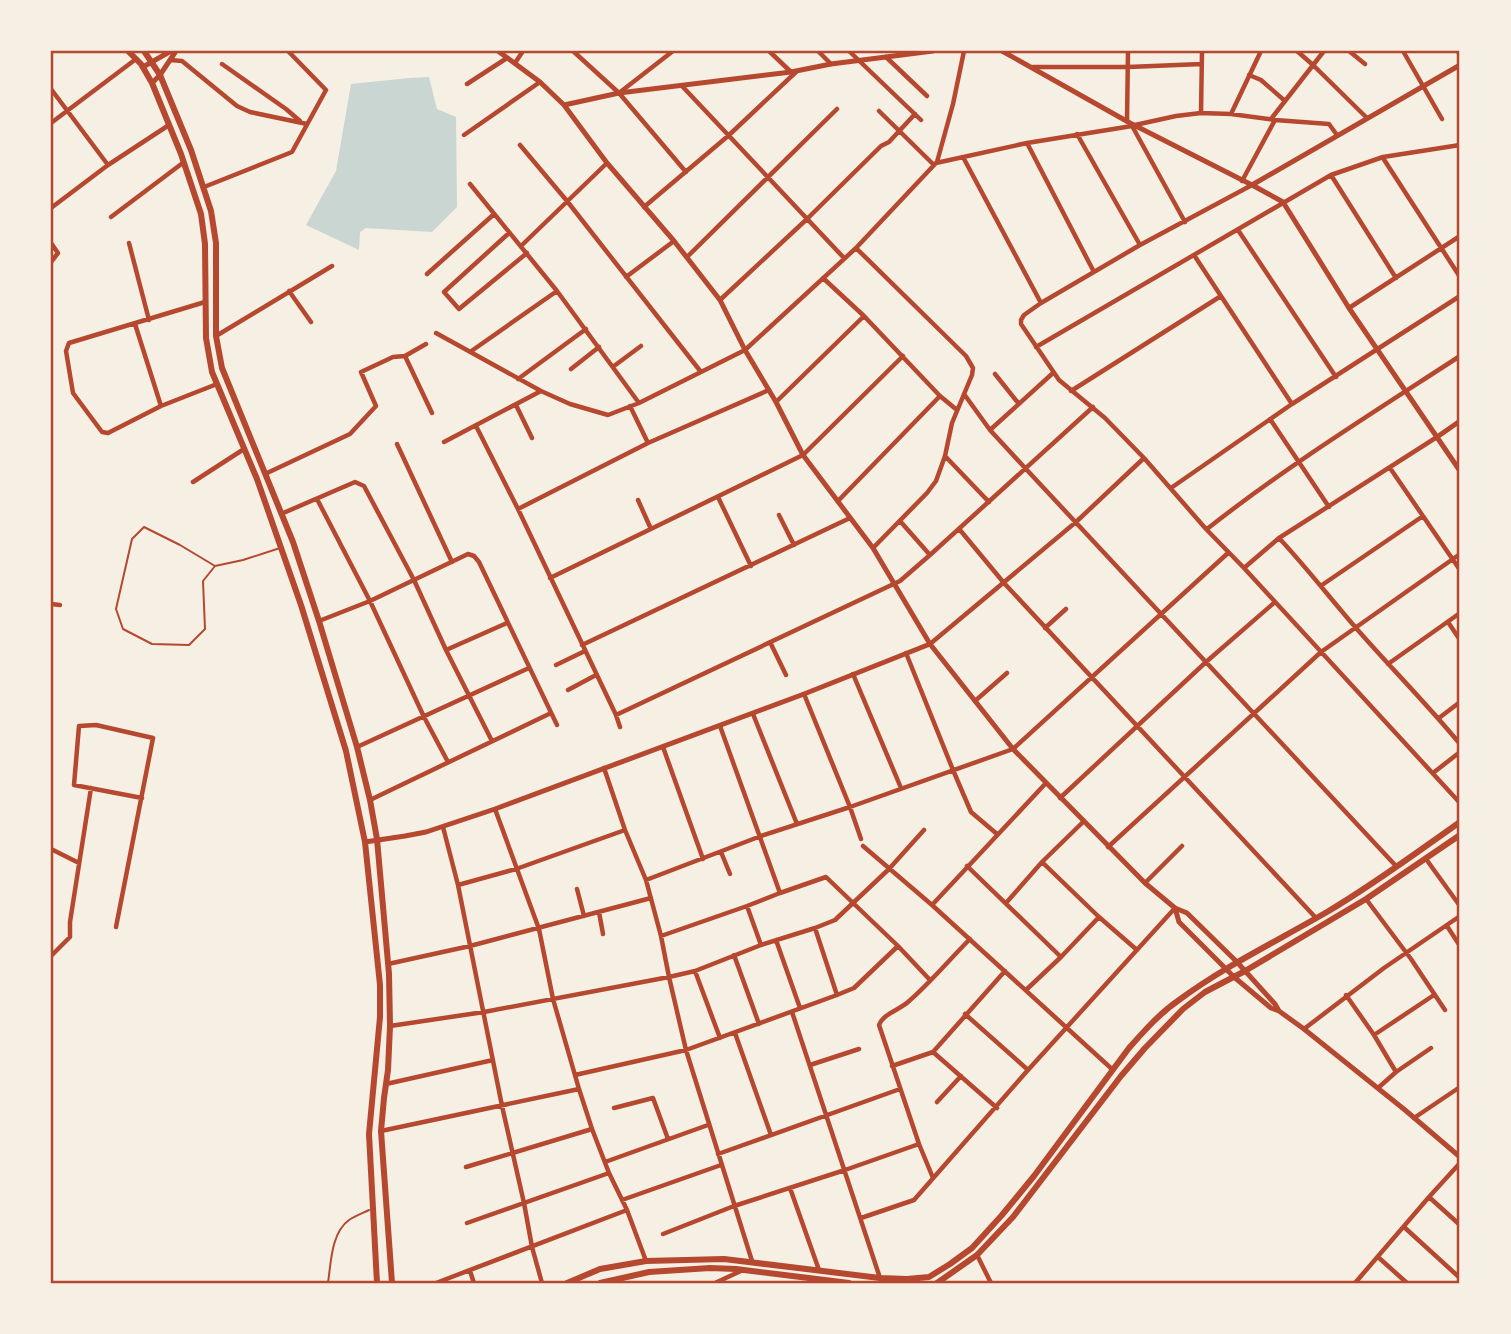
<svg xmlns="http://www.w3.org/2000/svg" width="1511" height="1334" viewBox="0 0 1511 1334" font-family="Lato,sans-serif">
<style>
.water{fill:#c9d6d2}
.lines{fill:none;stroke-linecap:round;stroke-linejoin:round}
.service{stroke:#b5482f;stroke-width:2}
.minor{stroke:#b5482f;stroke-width:4.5}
.tertiary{stroke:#b5482f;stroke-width:5}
.secondary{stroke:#b5482f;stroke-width:6}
.primary{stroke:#b5482f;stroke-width:6}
.neatline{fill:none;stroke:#b5482f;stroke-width:2.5}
</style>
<rect width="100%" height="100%" fill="#f6efe4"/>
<path class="water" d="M429,77L437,109L456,117L457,207L432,232L366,228L360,232L359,250L306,225L336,171L351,84L409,78Z"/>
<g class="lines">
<path class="service" d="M215,566L203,581L205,629L189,645L152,644L123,629L116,609L132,539L144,527L180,545L215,566L243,560L280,548
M328,1283C331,1263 331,1233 349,1220C355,1216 363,1213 369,1210"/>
<path class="minor" d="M573,51L619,93L686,172
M769,51L791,72
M818,51L831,64
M849,51L921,120
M1297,51L1313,65L1367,118
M1349,51L1365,64
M1403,51L1442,119
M1458,51L1460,56
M886,57L927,96
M170,60L182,61L237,106L250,112L307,124
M515,63L523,51
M222,64L286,109L300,121
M1033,67H1128L1202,64
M1249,75L1261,80L1285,101
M467,84L507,58
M682,86L844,258
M51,89L108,165
M619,93L673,51
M879,111L934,165
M1201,113L1202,51
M1231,114L1261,51
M1271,119L1324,51
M1127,121L1128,51
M51,123L136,59
M1131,124L1185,222
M1135,125L1176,116L1201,113L1231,114L1275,120L1329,124L1337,135
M1077,134L1140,245
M464,135L540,82
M1027,143L1094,272
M520,145L567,201L701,372
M963,157L1041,303
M1383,158L1460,277
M937,162L953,104L964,51
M1331,175L1396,278
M1242,181L1275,120
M470,184L557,291L639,403
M1252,185L1140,245L1041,303L1024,315L1021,320V324L1059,380L1105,418L1144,458L1206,529L1244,568L1460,803
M204,187L292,152L326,90L288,51
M644,207L728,136L796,72
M51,208L108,165L169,125
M111,217L184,162
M1238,230L1336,377
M509,233L444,292L459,309L527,253
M51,243L58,253L51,262
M129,243L149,320
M521,246L607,163
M856,248L936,163L1027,143L1132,126
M1194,255L1292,404
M687,257L837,109
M427,274L493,215
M626,277L674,241
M823,278L864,316L940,396L957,410
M289,291L311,322
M720,300L807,219L881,146L889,142L915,114
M205,302L69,343L66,351L73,393L102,432L108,433L161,406L217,384
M1349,308L1460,236
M135,324L161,406
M436,333L541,391L570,404L608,415L639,403L745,350L856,248L966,356L973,368L972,375L952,423L945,456L936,481L927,493L873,548
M216,336L332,266
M1036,347L1331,175L1383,157L1460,145
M470,352L557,291
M405,356L432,413
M614,366L641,346
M571,369L599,347
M995,374L1019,404
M518,379L586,329
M1071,391L1221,296
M964,394L990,430L1026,469L1396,866
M776,402L864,316
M516,405L532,438
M630,406L648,443
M1270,419L1329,507
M476,426L518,509L616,715L900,581L930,555
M990,430L1053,373
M444,442L541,391
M397,444L452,562
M945,456L989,502
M1390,468L1460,570
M265,474L350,434L376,406L361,372L393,357L405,356L426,344
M193,482L244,449
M1171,488L1292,404L1460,296
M718,497L751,566
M317,499L370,601L424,717L448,762
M638,500L651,529
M838,501L940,396
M518,509L648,443L769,390
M281,514L355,482L364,486L414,580L446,650L492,741
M779,515L794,545
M900,521L930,555L1093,407
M1207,529C1287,466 1374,412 1460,356
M960,530L1004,583L1316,918
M1279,538C1306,567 1330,598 1356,628C1390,667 1427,704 1460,744
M1244,568L1279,538L1437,437
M550,578L803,455L903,356
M1322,585L1423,516
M51,604L60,605
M319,621L370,601L468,554L474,556L479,562L557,725
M1448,622L1460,640
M1045,628L1066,609
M770,642L786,675
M930,644L1076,522L1144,458
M582,645L850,518
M446,650L507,623
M906,653L953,770L971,812L997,834
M1388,664L1460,613
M556,665L585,651
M853,674L901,788
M568,690L596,675
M804,694L850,807L861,839
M975,701L1007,673
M753,714L797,824
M616,715L620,727
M1439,718L1460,702
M720,726L780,893
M357,747L529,668
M663,747L703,859
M604,768L625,830L646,880L661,936L669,977L686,1050L752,1261
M1433,773L1460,752
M1060,798L1206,662L1275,602
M370,800L551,713
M495,809L539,929L553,999L579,1089L592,1129L609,1173L627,1210L646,1261
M443,827L458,885L502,1106L524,1203L532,1247L542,1283
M863,846L932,905L1113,1070
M1108,847L1321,652L1460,554
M51,849L79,863
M721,852L730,874
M1426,859L1460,906
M1042,862L1099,917L1137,950
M967,866L1061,957
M646,880L761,836L850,807L1013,749L1228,553
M1145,883L1182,846
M458,885L516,869L625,830
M577,889L584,916
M1366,899L1411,959L1445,1010
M1006,903L1042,862L1083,822
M932,905L1046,783
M747,906L761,945
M599,912L603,934
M1447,926L1460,946
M116,927L153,738L96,725L79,726L74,785L142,798
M815,928L837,995
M661,936L747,906L780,893L826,877L898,946L930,980
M776,940L800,1008
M734,955L759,1024
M51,956L70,937V922L91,788
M388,964L470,946L651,898
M695,971L720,1038
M1026,990L1061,957L1099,917
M1346,995L1374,1035L1396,1072
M792,1012L880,1278
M965,1014L1028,1070
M390,1026L484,1012L669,977L695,971L761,945L815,928L835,920L889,869L924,830
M1304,1029L1384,968L1460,916
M735,1033L771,1135
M1374,1035L1434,995
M933,1052L997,1108
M810,1065L859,1049
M892,1066L933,1052L1005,971
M575,1075L686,1050L837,995L854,988L898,946
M386,1084L493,1060
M1378,1088L1396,1072L1431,1048
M937,1102L961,1076
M614,1108L653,1098L668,1139
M1414,1118L1460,1087
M381,1131L579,1089
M718,1154L900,1089
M605,1162L708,1125
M466,1167L592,1129
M933,1178L919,1144L879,1025C883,1014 899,1010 908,1002C930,983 949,960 970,939
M790,1188L819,1270
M1429,1197L1460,1225
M622,1200L721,1165
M861,1218L914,1200L1028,1070L1175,908
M467,1223L609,1173
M1404,1227L1460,1278
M663,1234L734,1206L845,1170L919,1144
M977,1255L991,1283
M1378,1257L1407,1283
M470,1271L474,1283
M436,1283L627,1210
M715,1283L743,1270
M1355,1283L1429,1197L1460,1163"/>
<path class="tertiary" d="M498,51L540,82L564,105L607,163L674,241L720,300L745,350L776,402L803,455L873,548L930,644L1013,749L1145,883L1175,908L1187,913L1237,962L1275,1004L1279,1011
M1002,51L1130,123L1252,185L1283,202L1349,308L1460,471
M143,67L171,51
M152,83L160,75L176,51
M564,105L619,93L791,72L831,64L933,51
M1252,185L1460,65
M1437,437L1460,421
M365,842L405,836L426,832L495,809L804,694L930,644
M1175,908L1179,922L1234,977L1271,1008L1279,1011L1304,1029L1405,1110L1460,1157"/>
<path class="secondary" d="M567,1283L600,1269L646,1261L724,1259L880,1278L907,1279L929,1277L950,1264L972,1248L1002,1215L1034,1176L1129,1048C1144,1031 1160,1013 1179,1000C1225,966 1277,941 1327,912C1373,885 1416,853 1460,822
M600,1283L649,1272L710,1268L736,1269L849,1283
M937,1283L977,1255L1013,1217L1121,1076L1145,1048L1183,1009L1205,992L1245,971L1366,899L1460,835"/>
<path class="primary" d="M128,51L141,64L152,83L181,154L201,214L205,244L206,338L212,372L257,479L301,605L346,751L365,842L380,985V1017L369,1134L377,1283
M144,51L160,75L191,150L211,211L216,243V336L222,368L293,542L319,621L357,747L370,800L377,839L389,974L390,1026L388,1070L384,1098L381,1131L392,1283"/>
</g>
<rect width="1511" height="1334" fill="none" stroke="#f6efe4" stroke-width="105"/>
<rect x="52" y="52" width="1406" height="1230" class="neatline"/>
</svg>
